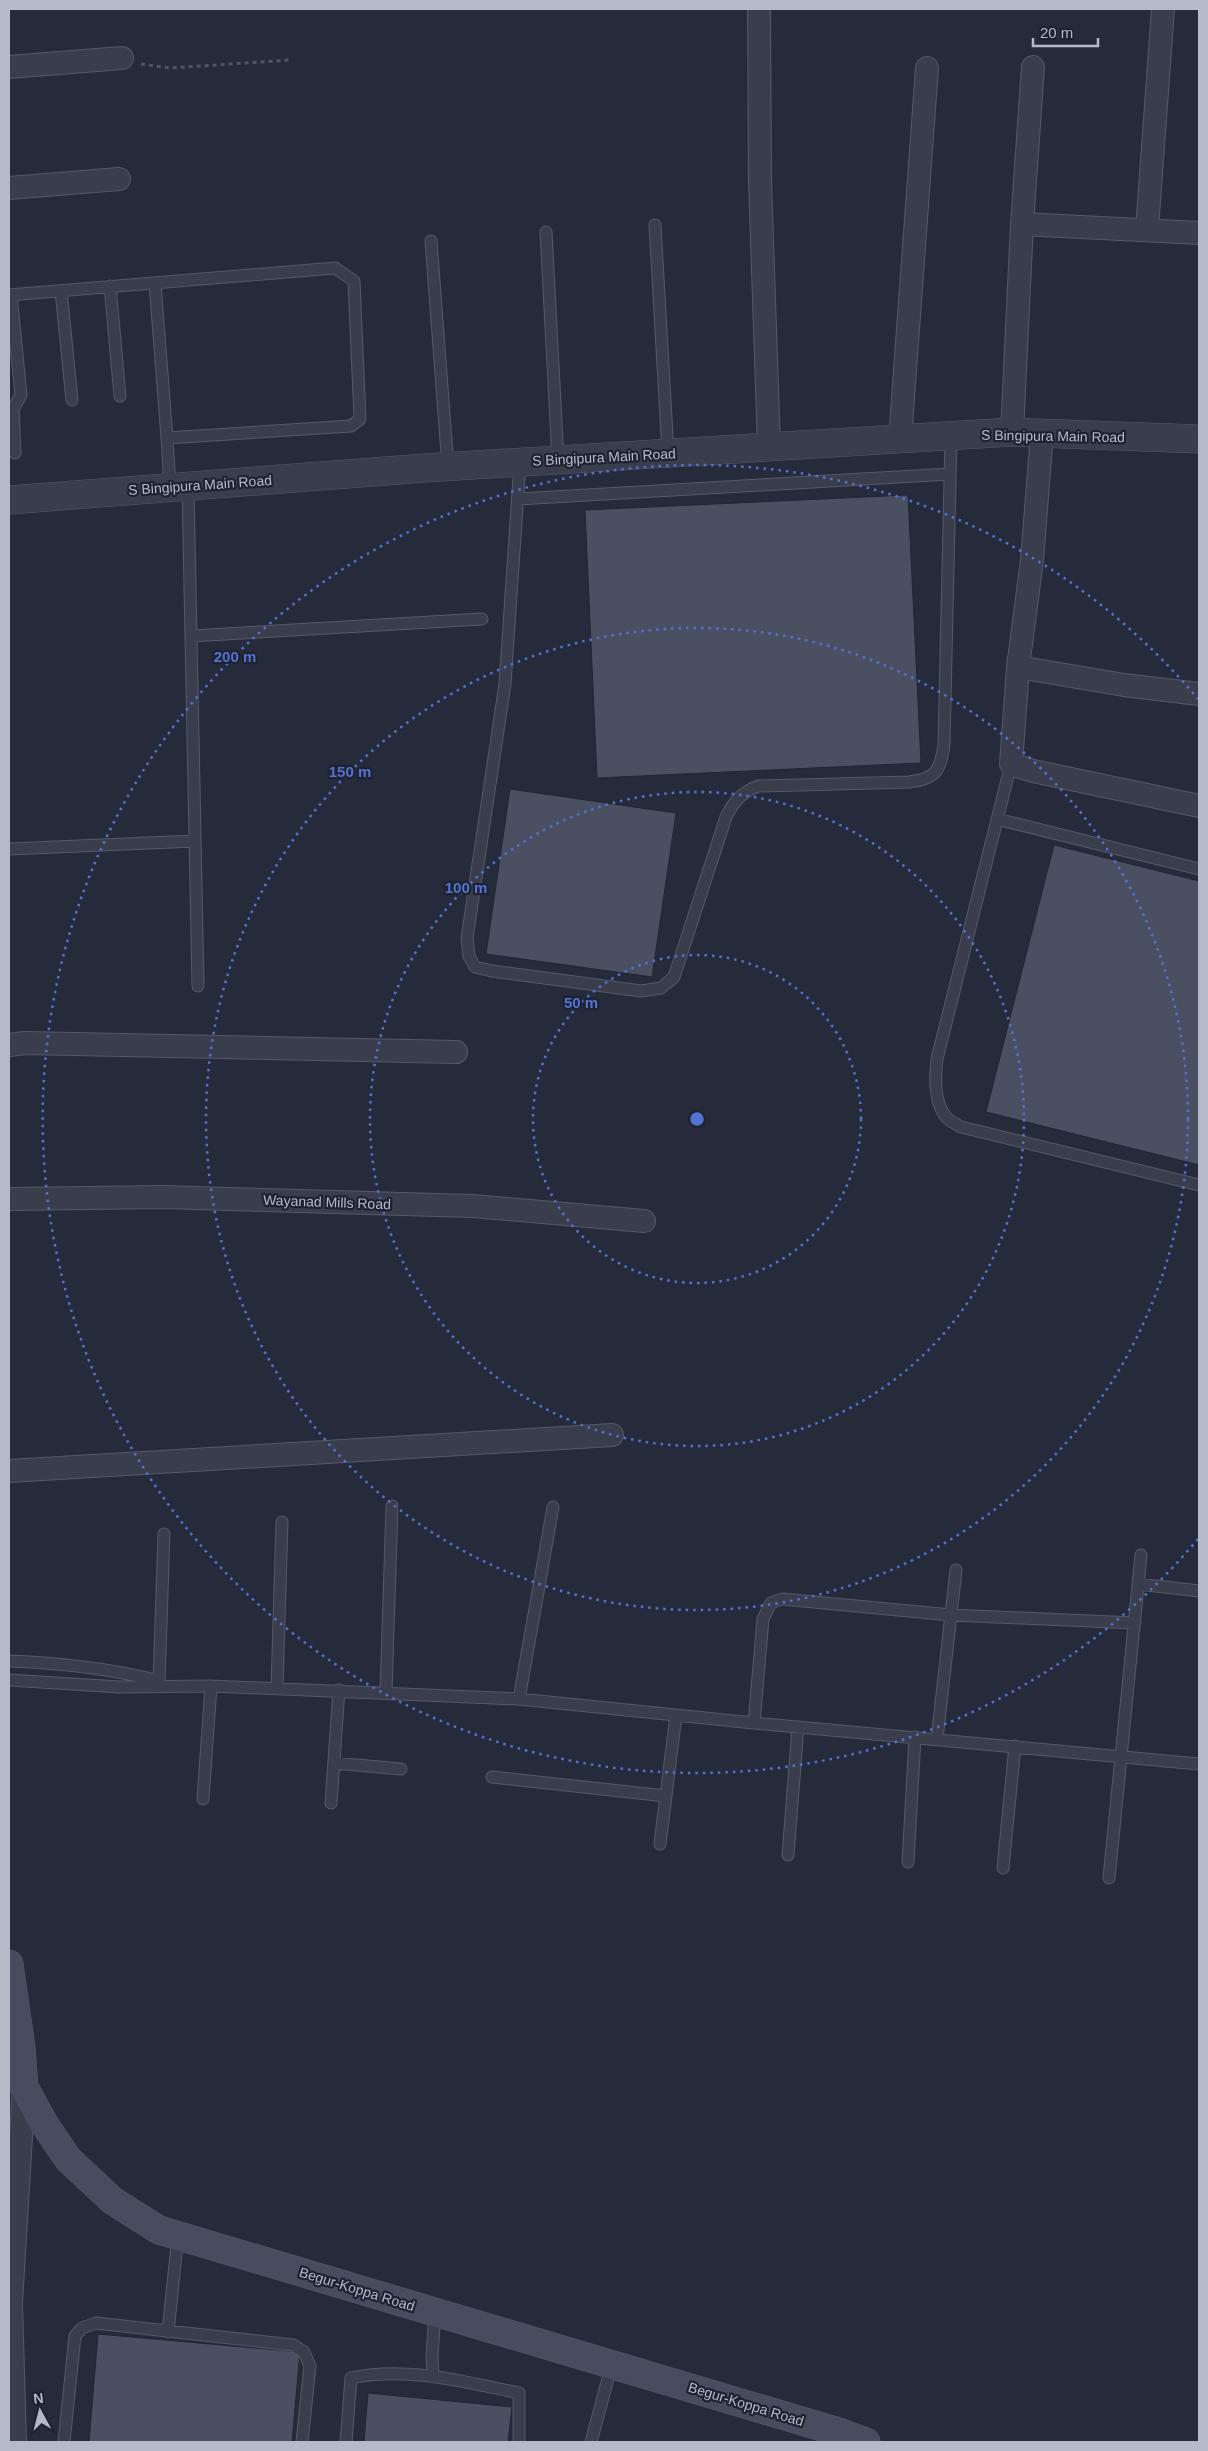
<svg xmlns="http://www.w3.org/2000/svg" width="1208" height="2451" viewBox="0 0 1208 2451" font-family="Arial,sans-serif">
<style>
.building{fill:#4a4f62;stroke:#212533}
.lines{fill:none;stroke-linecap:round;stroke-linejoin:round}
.service-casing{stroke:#555967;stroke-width:13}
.minor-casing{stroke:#555967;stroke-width:24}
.tertiary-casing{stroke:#555967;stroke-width:29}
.secondary-casing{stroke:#555967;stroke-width:29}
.path{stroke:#4a575e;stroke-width:3;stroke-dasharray:4 4;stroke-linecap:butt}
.service{stroke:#3a3e4c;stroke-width:11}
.minor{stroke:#3a3e4c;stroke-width:22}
.tertiary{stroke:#3a3e4c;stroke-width:28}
.secondary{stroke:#494c5e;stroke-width:28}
.ring{fill:none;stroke:#5373d2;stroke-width:2.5;stroke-dasharray:2.5 5}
.labels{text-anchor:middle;stroke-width:4.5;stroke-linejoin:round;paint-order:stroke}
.street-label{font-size:14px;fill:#b6b9c7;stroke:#1f2331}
.centre{fill:#5373d2;stroke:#1f2331;stroke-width:2.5}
.ring-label{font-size:15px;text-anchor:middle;font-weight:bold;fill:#5373d2;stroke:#1f2331;stroke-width:4.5;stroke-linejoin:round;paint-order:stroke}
</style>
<rect width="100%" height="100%" fill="#262b3b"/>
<path class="building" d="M908,495L921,763L597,778L585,510Z
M510,789L676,813L652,977L486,954Z
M1054,845L1199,881V1165L986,1112Z
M98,2334L300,2352L292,2442H89Z
M368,2393L512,2407L508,2442H364Z"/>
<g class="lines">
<defs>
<path id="service" d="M655,225L668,453
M546,232L558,460
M431,241L448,467
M155,283L167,438
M110,286L120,396
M61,291L72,400
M9,295L335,268L354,281L360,419L351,426L167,438L170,488
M11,295L21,395L13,409L15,453
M520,463L505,684L467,938L469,956L475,967L492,971L641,991L661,988L674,977L726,817C734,801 741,793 758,786L909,782C936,779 940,771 944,745L951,436
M188,487L198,986
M518,499L950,474
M191,636L482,619
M1011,764L937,1059C935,1076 934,1104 947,1118C951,1122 957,1124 961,1127L1199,1185
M997,819L1199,869
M9,849L195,841
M1138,1584L1199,1591
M9,1661C60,1663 109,1668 159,1681
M9,1680L119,1687L211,1686L519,1699L754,1723L1199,1764
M159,1681L164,1534
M277,1688L282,1522
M386,1692L392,1506
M519,1699L553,1507
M754,1723L763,1619L771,1603L782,1599L951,1615L1135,1623
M937,1739L956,1570
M334,1763L401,1769
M492,1777L666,1796
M203,1799L211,1686
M331,1803L339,1690
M660,1844L676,1715
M788,1855L798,1727
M908,1862L915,1737
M1003,1868L1015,1746
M1109,1878L1141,1555
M168,2332L178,2235
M433,2376L432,2355L435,2313
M64,2442L75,2336L82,2328L96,2323L293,2345L304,2352L310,2366L302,2442
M346,2442L351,2378C407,2366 465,2382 519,2393V2442
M591,2442L612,2364"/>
<path id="minor" d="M759,9L760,181L769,447
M9,67L122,58
M9,188L119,179
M1022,224L1199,233
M1147,229L1163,9
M1012,432L1022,224L1033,67
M1042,433L1032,560L1018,667L1124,685L1199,694
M900,439L927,68
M1018,667L1011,764L1033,771L1199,806
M9,1045L25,1043L456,1052
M9,1199L162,1197L473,1206L644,1221
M9,1471L612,1435
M15,2442L11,2303L24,2087"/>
<path id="tertiary" d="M9,500L425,468L1012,432L1199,439"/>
<path id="secondary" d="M9,1964L21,2047L24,2087L43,2122L68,2159L113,2201L159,2230L842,2433L866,2442"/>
</defs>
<use href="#service" class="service-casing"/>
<use href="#minor" class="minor-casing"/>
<use href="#tertiary" class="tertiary-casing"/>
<use href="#secondary" class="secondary-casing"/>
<path class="path" d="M141,64L170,68L290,60"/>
<use href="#service" class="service"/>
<use href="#minor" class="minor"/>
<use href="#tertiary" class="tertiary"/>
<use href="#secondary" class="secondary"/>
</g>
<g class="ring">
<circle cx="697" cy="1119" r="164"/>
<circle cx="697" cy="1119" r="327"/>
<circle cx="697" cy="1119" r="491"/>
<path d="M1198 1539A654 654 0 1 1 1198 699"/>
</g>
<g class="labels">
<g class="street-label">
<text transform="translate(1053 436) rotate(1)" y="5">S Bingipura Main Road</text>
<text transform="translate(604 457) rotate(-3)" y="5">S Bingipura Main Road</text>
<text transform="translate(200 485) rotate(-4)" y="5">S Bingipura Main Road</text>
<text transform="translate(327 1202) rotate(2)" y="5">Wayanad Mills Road</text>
<text transform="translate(357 2289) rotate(17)" y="5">Begur-Koppa Road</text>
<text transform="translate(746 2404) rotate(17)" y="5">Begur-Koppa Road</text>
</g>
</g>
<circle cx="697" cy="1119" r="8" class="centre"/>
<g class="ring-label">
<text x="235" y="662">200 m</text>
<text x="350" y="777">150 m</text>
<text x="466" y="893">100 m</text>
<text x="581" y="1008">50 m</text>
</g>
<rect width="1208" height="2451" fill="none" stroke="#b6b9c7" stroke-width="20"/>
<g transform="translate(40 2411) rotate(353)" stroke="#1f2331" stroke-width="4" paint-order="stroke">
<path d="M0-4L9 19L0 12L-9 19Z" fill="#b6b9c7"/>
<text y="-8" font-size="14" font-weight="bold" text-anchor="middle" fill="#b6b9c7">N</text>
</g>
<path d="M1033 38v8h65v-8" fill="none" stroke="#b6b9c7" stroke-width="2.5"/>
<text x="1040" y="38" font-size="15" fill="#b6b9c7" stroke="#1f2331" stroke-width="4" paint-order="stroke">20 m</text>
</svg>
